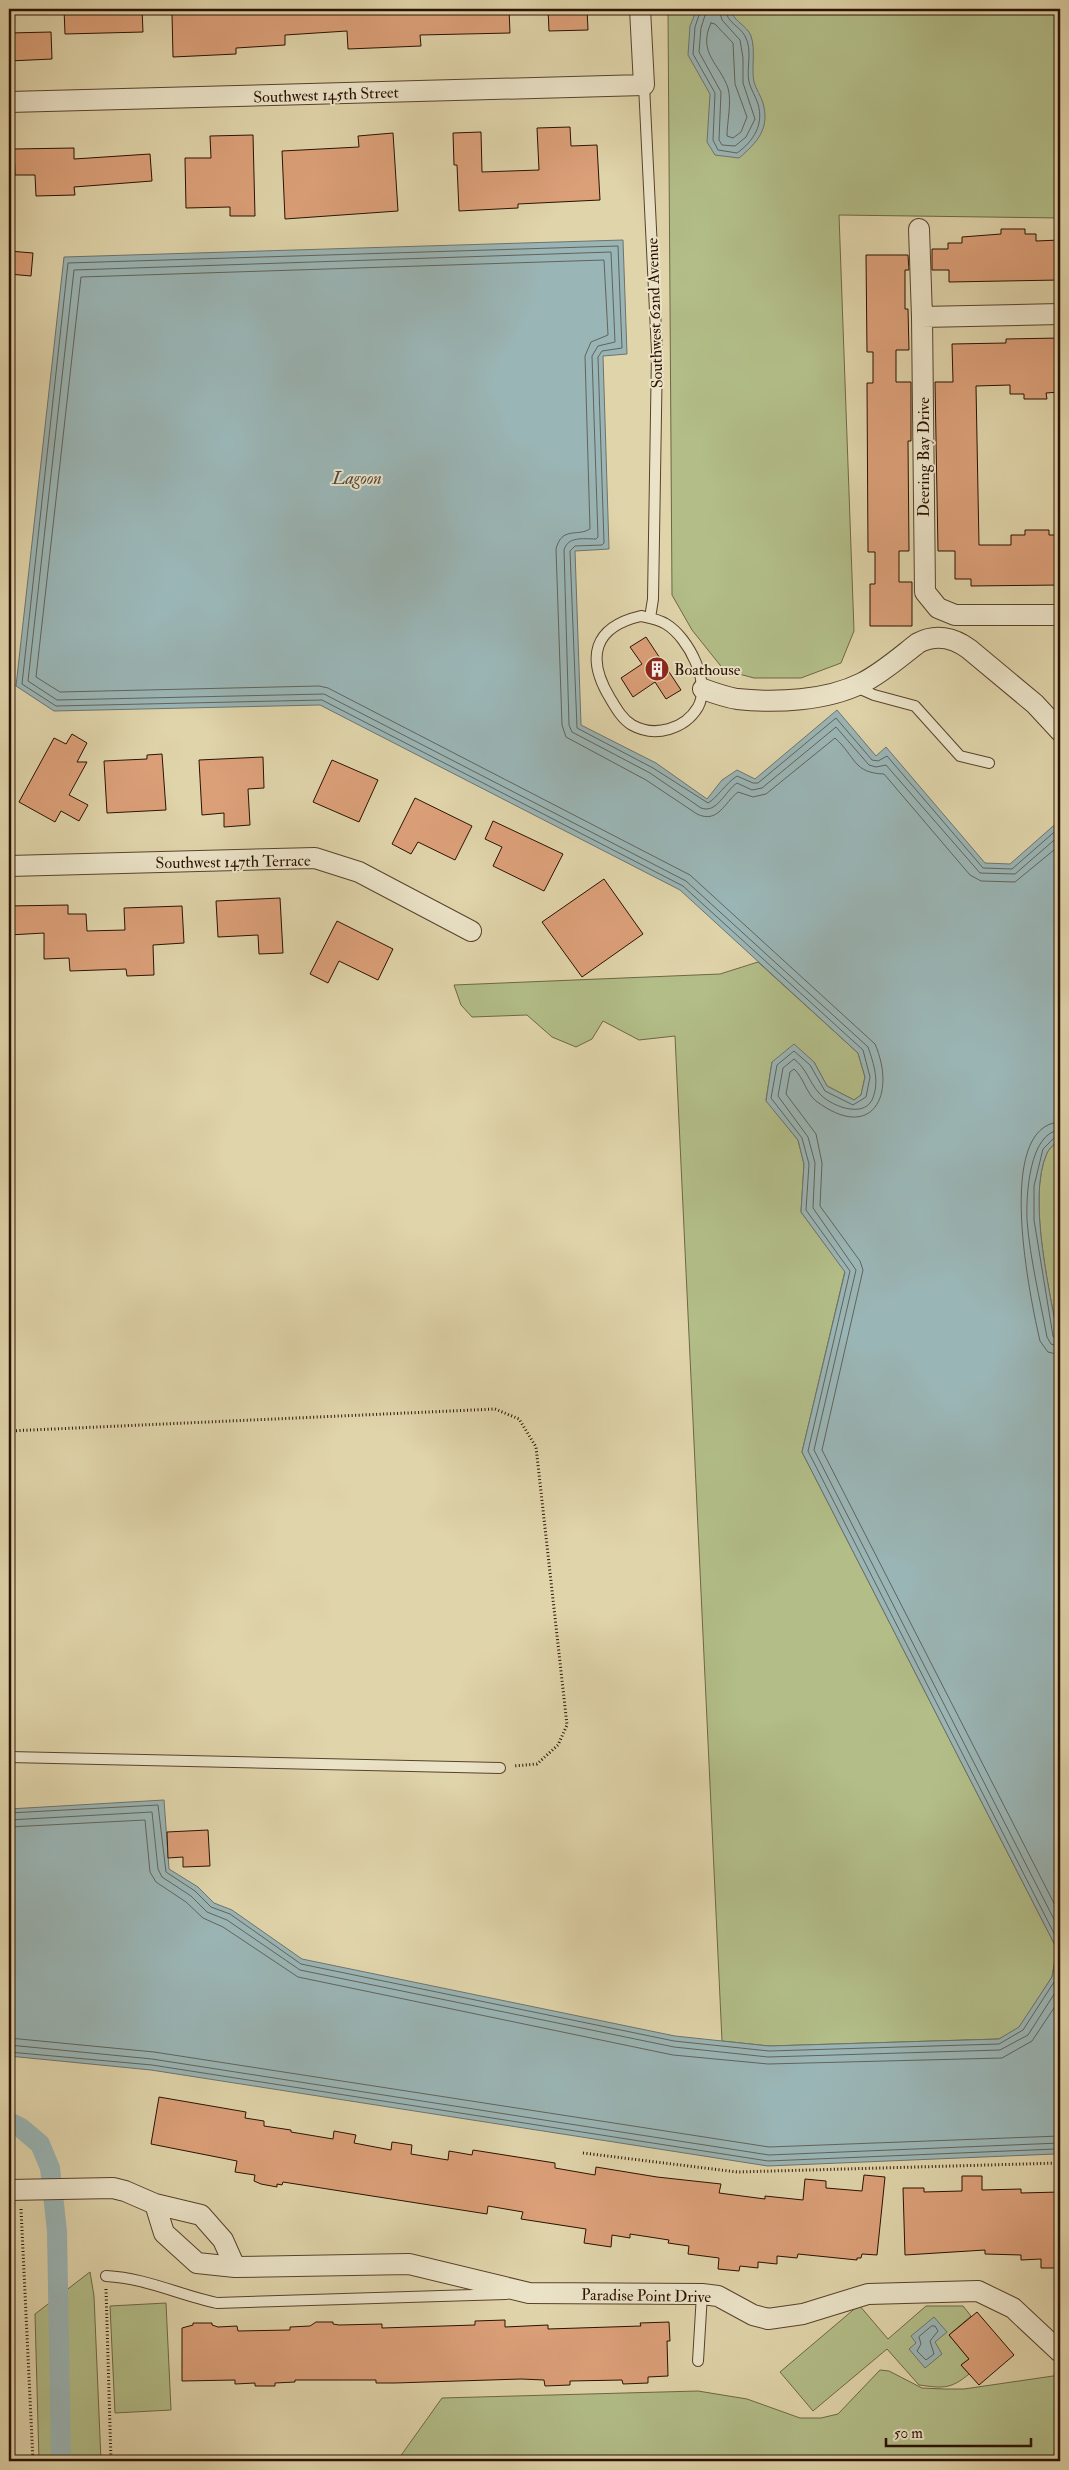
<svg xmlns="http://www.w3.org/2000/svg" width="1069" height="2470" viewBox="0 0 1069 2470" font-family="'IM FELL Double Pica',serif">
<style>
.green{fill:#b2bd88;stroke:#6e6744}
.water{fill:#9ab5b5;stroke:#6e736d}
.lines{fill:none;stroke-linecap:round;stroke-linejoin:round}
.shore{stroke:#62635b;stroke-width:1}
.canal{stroke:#9ab5b5;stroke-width:20}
.building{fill:#dca079;stroke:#2b1101}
.service-casing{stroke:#58422b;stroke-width:12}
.minor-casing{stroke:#58422b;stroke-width:22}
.path{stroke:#2b1101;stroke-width:3;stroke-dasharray:1 2.5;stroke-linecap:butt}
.service{stroke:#ebe3c8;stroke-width:10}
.minor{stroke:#ebe3c8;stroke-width:20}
.labels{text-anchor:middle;stroke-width:4;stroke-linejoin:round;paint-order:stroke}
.street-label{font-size:16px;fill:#2b1101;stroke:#ebe3c8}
.poi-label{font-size:16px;fill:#2b1101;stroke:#ebe3c8;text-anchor:start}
.water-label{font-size:18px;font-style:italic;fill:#524a40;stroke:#ebe3c8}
</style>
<rect width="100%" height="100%" fill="#e0d4aa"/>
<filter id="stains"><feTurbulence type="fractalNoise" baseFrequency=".004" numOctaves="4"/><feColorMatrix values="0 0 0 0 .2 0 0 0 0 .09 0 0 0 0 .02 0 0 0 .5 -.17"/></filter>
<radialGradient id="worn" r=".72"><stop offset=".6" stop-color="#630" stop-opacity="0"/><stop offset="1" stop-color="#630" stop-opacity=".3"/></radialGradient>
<path class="green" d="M668,9H1060V218L839,215L854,631L841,663L801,678H754L724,670L692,630L672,595Z
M758,962L858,1053L865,1077L861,1095L854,1100L827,1086L814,1062H772L766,1100L798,1140L804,1164L801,1212L845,1271L802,1452L1057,1949L1052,1977L1019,2028L999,2039L769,2046L722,2041L675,1036L639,1040L603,1021L592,1039L576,1047L552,1037L527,1015L472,1017L461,1005L454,985L720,974Z
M1060,1139V1350C1052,1299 1026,1199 1047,1153C1049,1148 1056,1143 1060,1139Z
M90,2272L94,2296L101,2461H39L35,2314Z
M166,2303L171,2410L115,2413L110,2306Z
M859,2305L888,2339L926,2306H963L971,2316L949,2335L969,2359L961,2365L969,2374C950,2390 942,2388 919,2385L887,2349L813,2411L780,2372Z
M880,2370L889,2371L922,2388L944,2389H964L1060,2375V2461H397L442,2398L698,2391L747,2399L800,2418H821L838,2414Z"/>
<path class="water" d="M697,9H731C732,21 747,25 751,36C756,51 751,67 754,82C756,89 761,96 763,103C770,128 758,142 739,158L715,155L707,142L710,94L688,55L690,26Z
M623,240L627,354L603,356L609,549L575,551L581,725L656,763L707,799L722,780L737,770L755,779L837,710L876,756L886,747L985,863L1010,864L1060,820V1139C1056,1143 1049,1148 1047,1153C1026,1199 1052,1299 1060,1350V2156L1055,2154L768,2166L151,2070L9,2056V1809L164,1800L169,1869L198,1887L214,1903L232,1910L302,1959L675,2036L769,2046L999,2039L1019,2027L1052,1977L1057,1949L802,1452L845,1272L801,1212L804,1164L798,1140L766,1101L772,1062L794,1044L814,1062L827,1086L854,1100L861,1095L865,1077L858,1053L680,890L320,705L54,711L16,686L64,257Z
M934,2317L947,2332L935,2342L942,2354L925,2368L909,2349L916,2343L911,2336Z"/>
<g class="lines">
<path class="shore" d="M701,9L695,27L693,54L715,93L713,140L718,150L737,153C754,141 764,124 758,104C756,97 751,90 749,82C746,68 753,50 745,36C739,25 726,23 726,9
M707,9L701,28L699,52L721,92L719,140L722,145L735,146L746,137L755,119L743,83V58L740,40L722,20L719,9
M711,23L715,24L733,43L735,84L747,117L741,132L733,138L727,136C727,122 732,102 728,88C720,64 697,53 711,23Z
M1060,827L1012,869L983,868L887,756L878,761L872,760L836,718L758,783H753L737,776C726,783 716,799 708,803L653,768L577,728L570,551L575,546L602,545L604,543L598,357L602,351L622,348L618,246L68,263L22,684L56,706L322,700L683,886L863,1050L870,1077L866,1097L853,1105L825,1091L810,1065L794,1051L777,1065L771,1098L802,1138L809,1164L806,1210L850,1271L808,1451L1060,1945
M1060,835L1015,874L980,873L886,765L876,767L869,765L836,727L762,788L752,790L737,783C725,791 717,814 701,808L650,773L572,732L569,725L564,550C568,536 583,539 596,539L598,537L592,356L598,346L615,342L611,252L74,270L28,681L57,700L324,694L686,881L868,1047C874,1064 880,1083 872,1100C862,1119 829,1105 819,1093C809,1082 807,1069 794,1059L783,1068L778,1096L808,1137L815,1163L813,1208L856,1270L814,1450L1060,1931
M1060,845L1015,882L981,881L970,875L884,774C853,773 856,757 835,738L766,794L753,797L738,792C724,803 718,824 697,814L646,780L566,737L562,725L556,549C562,526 577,537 590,529L585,356L591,342L608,335L604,260L81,277L36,677L60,692L319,686L328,688L690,875L875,1044C897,1095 872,1143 816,1101C806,1093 804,1078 794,1069L790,1072L786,1094L816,1134L822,1163L820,1206L860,1261L863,1270L822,1450L1060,1915
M1060,1122C993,1125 1031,1302 1040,1341L1048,1352L1060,1355
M1060,1130C1029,1132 1026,1196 1027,1220C1030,1259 1040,1299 1047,1337L1051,1344L1060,1347
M1060,1136L1055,1137L1043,1149L1034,1186V1220L1053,1336L1056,1340L1060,1341
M9,1813L158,1805L166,1872L195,1891L211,1907L230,1914L301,1964L674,2041L769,2051L999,2044L1023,2030L1056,1979L1060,1958
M9,1820L152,1812L158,1869L162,1877L191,1896L207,1912L227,1920L300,1970L674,2047L768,2057L1000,2050L1028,2035L1060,1985
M9,1827L145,1820L150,1872L156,1882L186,1902L203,1918L223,1927L298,1977L673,2055L768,2064L1002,2058L1032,2041L1060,1999
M9,2038L154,2052L769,2147L1060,2136
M9,2045L152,2059L769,2155L1060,2143
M9,2052L152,2065L768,2161L1055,2149L1060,2150
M932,2326H935L938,2331L930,2341L934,2354L926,2360L917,2351L921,2344L919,2337Z"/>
<path class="canal" d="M9,2122L21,2128L40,2144L50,2168L57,2231L61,2461"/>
</g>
<path class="building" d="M64,9H142L143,32L65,34Z
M192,9H509L510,33L420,35L421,46L348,49L347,31L285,35V45L236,48V54L173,57L172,14H192Z
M548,9H587L588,30L549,31Z
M51,32L52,59L9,61V33Z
M570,127L571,146L597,145L600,200L518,204V208L459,211L457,165H454L453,133L481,132L482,172L539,170L537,128Z
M393,133L398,211L285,219L282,151L359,147L358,136Z
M253,135L255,216H230V207L186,208L185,158H211L210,136Z
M74,148V159L150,154L152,181L74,187L75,195L36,196L35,175H15L14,149Z
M1001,229H1025V234H1036V241L1060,240V280L949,282V270H932V249H948V243H962V237L1001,234Z
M9,251L33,253L31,276L9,274Z
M866,255H908L909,270H905V309H908L909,350H896V382H911V441H908L909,551H899V582H912V626H870V584H875V552H868L867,383H873V352H867Z
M1060,338V392L1046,393L1047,399H1024V394H1010V385L976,386L979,545H1011V535H1025V530H1049V535H1060V585L971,586V579H955V551H938L935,382H953L952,344L1006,343V339Z
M646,637L681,690L666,699L655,682L633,697L621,678L642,664L630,647Z
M72,734L87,743L77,762H87L69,795L88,805L79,821L61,811L55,822L19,802L54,738L66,744Z
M162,754L166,810L107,813L104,761L147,759V755Z
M263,757L264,788L248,789L250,825L224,827V813L202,815L199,760Z
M332,760L378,780L359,822L313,802Z
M415,798L472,826L455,860L418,842L411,854L392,844Z
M493,821L563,854L544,891L493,866L502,847L485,839Z
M604,879L643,934L582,977L542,922Z
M280,898L283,953L259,954L258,935L218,937L216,901Z
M68,905V914H86L87,931L125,930L124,908L182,906L184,943L153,945L154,975L127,976L126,969L70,971L69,958L44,959V933L9,935V906Z
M337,921L393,949L378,980L339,961L328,983L310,974Z
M208,1830L210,1866L183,1867V1857L168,1858L167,1832Z
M159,2097L246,2112L245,2118L264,2121V2126L291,2130V2132L333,2139L334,2131L356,2135L354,2143L391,2150L392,2142L412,2145L411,2154L448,2160L449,2151L472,2155L473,2150L555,2163V2168L595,2175L596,2167L657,2177L721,2184L719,2193L765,2199V2196L803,2200L805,2179L826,2181V2188L862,2191L864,2175L885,2177L877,2255L862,2254L861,2258H857V2260L798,2254L797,2258L777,2256V2264L758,2262V2268L740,2266L739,2271L718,2269L719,2258L688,2254L689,2246L668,2243L669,2240L630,2234V2238L612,2235L611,2247L584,2243L586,2229L521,2219L523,2212L488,2206L487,2214L283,2182L282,2185L277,2184V2187L261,2184L254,2181L255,2175L235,2172L237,2161L151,2144Z
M962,2176H982V2190L1021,2189V2193L1060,2192V2268H1041V2259L1021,2260V2255L985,2254V2250L905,2255L903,2188H924V2192L962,2191Z
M977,2312L1014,2355L979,2385L961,2365L969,2359L949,2335Z
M505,2320V2327L548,2325V2329L641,2326L640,2323L669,2322L670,2341H667L668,2376L648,2377V2383L623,2384L622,2380L570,2381V2385L545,2386L544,2380L521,2379L395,2383H376V2380H295V2382L275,2383V2386H255V2383L235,2384V2380L182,2381V2328L193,2325V2323H212V2325L218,2327L237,2326L238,2331L290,2330V2327L310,2326L316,2322H333V2324L339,2325L382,2324V2328L475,2325V2321Z"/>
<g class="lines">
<defs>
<path id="service" d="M644,85L657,352L653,599L650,618
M641,616C651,618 658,619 666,624C689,638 711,683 698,707C685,729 655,738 632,725C622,719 616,708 610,698C586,658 593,627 641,616Z
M856,687L874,695L915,706L960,756L989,763
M9,1757L500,1768
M106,2276C146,2278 179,2295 217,2303L506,2294
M698,2361L702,2294"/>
<path id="minor" d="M9,102L644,85L640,9
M919,229L922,317
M1060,314L922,317L925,592L938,608L955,615H1060
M703,689C714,693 725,697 737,699C776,703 826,701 862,683C882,673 900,657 918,643C935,634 953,637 969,649L1035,704L1060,731
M9,866L315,858L359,872L471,931
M9,2190L113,2188L125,2191L155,2204L201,2215L223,2240L235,2267
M155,2204L164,2233L197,2263L235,2267L409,2264L529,2293L702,2294L718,2296L753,2315L768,2319L803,2314L868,2294L978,2291L1013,2308L1060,2352"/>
</defs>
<use href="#service" class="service-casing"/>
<use href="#minor" class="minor-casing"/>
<path class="path" d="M9,1431L495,1409L519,1419L536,1447L567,1725L558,1745L537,1764L513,1766
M583,2153L737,2172L1060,2163
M21,2209L33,2461
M106,2289L111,2461"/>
<use href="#service" class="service"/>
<use href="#minor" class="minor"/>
</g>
<defs>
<symbol id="building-disc" viewBox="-11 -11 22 22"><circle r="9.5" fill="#8f2418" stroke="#ebe3c8"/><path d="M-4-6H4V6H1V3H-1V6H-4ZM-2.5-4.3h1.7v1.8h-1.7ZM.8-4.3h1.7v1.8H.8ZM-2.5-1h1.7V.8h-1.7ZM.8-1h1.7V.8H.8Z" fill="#fff"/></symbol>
</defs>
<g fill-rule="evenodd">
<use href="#building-disc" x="643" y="655" width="28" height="28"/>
</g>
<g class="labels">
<g class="street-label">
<text transform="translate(326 94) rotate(-2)" y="6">Southwest 145th Street</text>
<text transform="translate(654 313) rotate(-92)" y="6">Southwest 62nd Avenue</text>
<text transform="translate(923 457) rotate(-90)" y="6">Deering Bay Drive</text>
<text transform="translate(233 861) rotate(-1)" y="6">Southwest 147th Terrace</text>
<text transform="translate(646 2295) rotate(1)" y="6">Paradise Point Drive</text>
</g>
<g class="poi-label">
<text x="674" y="675">Boathouse</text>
</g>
<g class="water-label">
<text x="357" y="484">Lagoon</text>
</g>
</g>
<rect width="1069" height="2470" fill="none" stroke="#e0d4aa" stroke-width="30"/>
<rect x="10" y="10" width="1049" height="2450" fill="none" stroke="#2b1101" stroke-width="2.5"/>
<rect x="15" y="15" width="1039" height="2440" fill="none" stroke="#2b1101"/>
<path d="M886 2438v8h145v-8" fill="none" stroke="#2b1101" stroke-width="2.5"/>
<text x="894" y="2438" font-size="15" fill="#2b1101" stroke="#ebe3c8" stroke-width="4" paint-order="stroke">50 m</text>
<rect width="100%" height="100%" filter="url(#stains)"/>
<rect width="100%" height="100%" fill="url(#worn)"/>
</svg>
